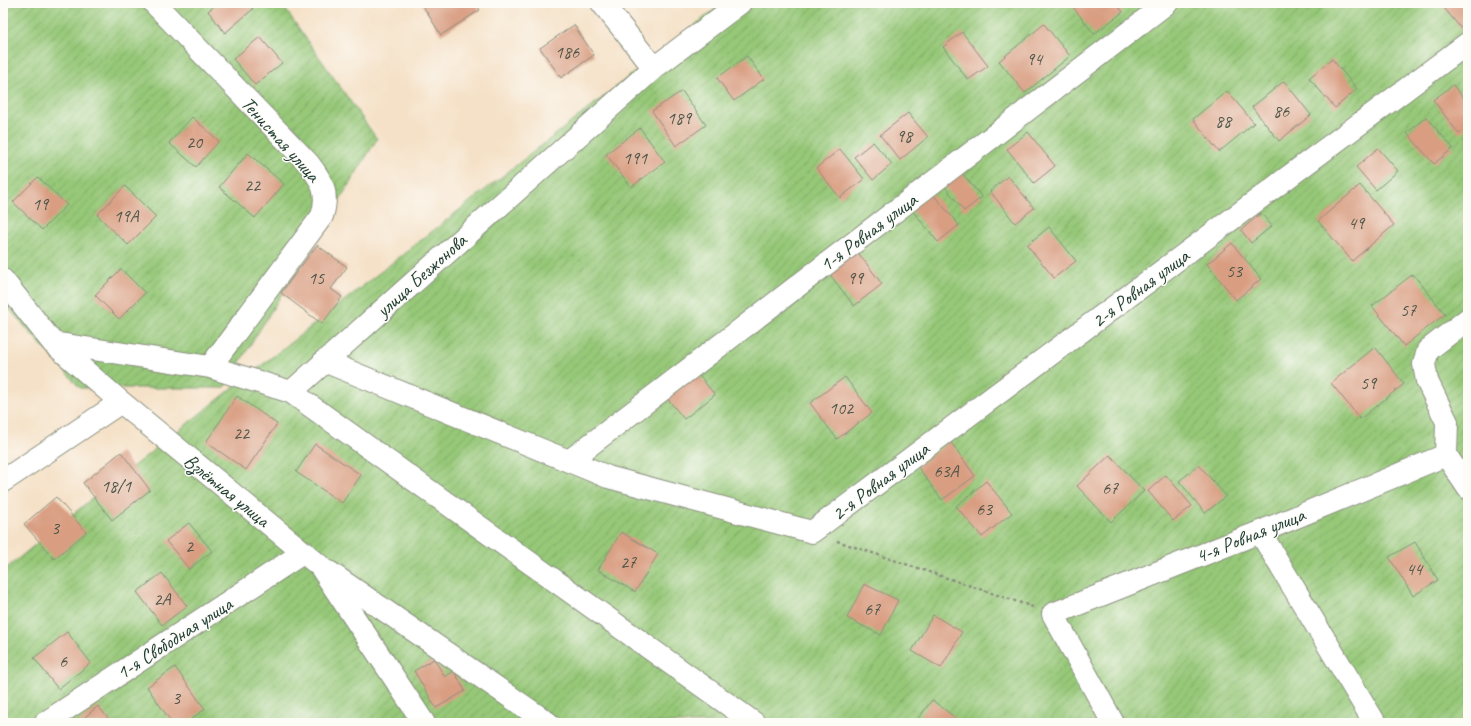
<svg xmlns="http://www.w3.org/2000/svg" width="1471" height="726" viewBox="0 0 1471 726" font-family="Caveat,sans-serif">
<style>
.garden{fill:url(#garden-furrows);stroke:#5a8256}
.building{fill:#d99e82}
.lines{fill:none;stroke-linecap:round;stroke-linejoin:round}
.street-casing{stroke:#8a8f7e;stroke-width:24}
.path{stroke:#8a8f7e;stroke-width:2.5;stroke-dasharray:3 3;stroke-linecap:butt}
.street{stroke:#fff;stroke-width:22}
.labels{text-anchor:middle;stroke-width:3;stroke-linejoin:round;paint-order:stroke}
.number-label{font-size:18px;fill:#4e5548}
.street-label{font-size:20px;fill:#1f3d34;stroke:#fdfcf7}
</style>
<defs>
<pattern id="garden-furrows" width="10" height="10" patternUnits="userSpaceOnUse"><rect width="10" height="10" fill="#96c878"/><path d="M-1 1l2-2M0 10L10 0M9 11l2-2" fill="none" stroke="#7aa463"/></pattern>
</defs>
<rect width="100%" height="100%" fill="#fdfcf7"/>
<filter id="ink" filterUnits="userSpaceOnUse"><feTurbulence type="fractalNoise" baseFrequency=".025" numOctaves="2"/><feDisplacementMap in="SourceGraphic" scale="8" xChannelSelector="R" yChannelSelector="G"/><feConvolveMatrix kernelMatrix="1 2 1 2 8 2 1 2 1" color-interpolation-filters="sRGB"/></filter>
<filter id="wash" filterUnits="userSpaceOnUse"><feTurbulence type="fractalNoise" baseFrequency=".012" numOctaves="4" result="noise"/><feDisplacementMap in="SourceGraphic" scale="16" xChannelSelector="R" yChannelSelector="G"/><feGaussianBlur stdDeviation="0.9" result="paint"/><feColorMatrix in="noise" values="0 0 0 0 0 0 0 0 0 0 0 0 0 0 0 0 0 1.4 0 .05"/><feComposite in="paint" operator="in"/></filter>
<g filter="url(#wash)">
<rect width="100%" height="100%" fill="#f5e1c7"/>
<path class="garden" d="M3,3H281L377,139L224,388H80L3,302Z
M723,3H1468V723H3V571L94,497Z"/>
<g id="blocks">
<path class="building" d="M218,3H248L253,9L225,33L208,11Z
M421,3H475L480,10L441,35Z
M1078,3H1116L1123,12L1094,34L1073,7Z
M1440,3H1468V29L1464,32Z
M1044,24L1070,56L1025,93L999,61Z
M574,25L594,55L561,78L540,48Z
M962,32L988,66L968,80L943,47Z
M260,37L282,63L255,85L233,59Z
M747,56L764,79L734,101L717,78Z
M1332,59L1357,89L1335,108L1309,78Z
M1284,81L1311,115L1279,141L1252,107Z
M1453,85L1468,104V127L1459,134L1433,100Z
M682,91L706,125L676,146L652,111Z
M1227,91L1254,123L1219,152L1193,119Z
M908,113L928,137L900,160L880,135Z
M192,117L219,141L196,167L169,143Z
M1426,117L1453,148L1434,164L1407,133Z
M640,128L665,162L631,187L606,154Z
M1028,132L1055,166L1034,183L1007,149Z
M873,142L892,164L873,180L854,157Z
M1378,148L1398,171L1376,190L1356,167Z
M840,149L864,179L840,198L816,168Z
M248,153L284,184L255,218L219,187Z
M956,166L982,197L964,211L939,179Z
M1008,176L1034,208L1015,223L990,191Z
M38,177L67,205L42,230L13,202Z
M1360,185L1394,225L1352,261L1318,221Z
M125,186L156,217L128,245L97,215Z
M931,192L959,225L938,242L911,209Z
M1261,213L1272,226L1251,243L1241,230Z
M1049,227L1076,261L1054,278L1027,245Z
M1232,243L1261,279L1236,300L1207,264Z
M317,245L347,267L331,289L342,297L322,324L281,293Z
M856,250L882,284L854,306L828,272Z
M121,269L145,293L119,319L95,295Z
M1413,274L1445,314L1404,346L1372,306Z
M1375,347L1404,384L1360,419L1331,383Z
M694,369L715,395L684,419L663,393Z
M845,377L872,413L837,439L810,403Z
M237,396L277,424L246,470L206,442Z
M950,441L975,476L942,500L917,466Z
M315,444L361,475L342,503L296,472Z
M121,452L150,490L112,520L83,483Z
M1110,455L1144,491L1111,522L1077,486Z
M1199,465L1226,496L1205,513L1179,481Z
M1166,475L1192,506L1173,521L1148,491Z
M986,481L1012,513L982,537L956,506Z
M56,497L86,532L54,559L24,524Z
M189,523L212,551L189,569L166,541Z
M621,532L658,554L635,592L598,570Z
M1415,542L1438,580L1413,596L1389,557Z
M162,573L187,606L162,625L137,592Z
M864,584L898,600L881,635L847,618Z
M933,615L962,632L941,668L912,651Z
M67,632L91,663L58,689L34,658Z
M434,659L445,677L454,671L465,691L436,708L414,671Z
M175,667L205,709L186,723H172L147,687Z
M932,700L957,719L954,723H915Z
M98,706L112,723H78Z"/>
</g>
</g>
<g filter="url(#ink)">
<use href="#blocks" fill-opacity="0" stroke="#8a8f7e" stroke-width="1"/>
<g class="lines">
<defs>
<path id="street" d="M154,3L309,164C323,182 329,194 322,216L210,367
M602,3L654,68
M3,280L53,343L121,402L320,566L424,723
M1468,319L1428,350L1424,364L1427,381L1447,422L1446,455L1468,488
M53,343L210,367L291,392L654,68L740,3
M324,361L608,477L812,532L1468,43
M291,392L754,723
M569,461L1167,3
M3,481L121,402
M1260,532L1375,723
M329,572L548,723
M45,723L304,552
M1113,723L1053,614L1260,532L1446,455"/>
</defs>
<use href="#street" class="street-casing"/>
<path class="path" d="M837,541L1033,607"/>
<use href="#street" class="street"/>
</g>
</g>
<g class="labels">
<g class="number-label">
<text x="567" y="58">186</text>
<text x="1034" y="65">94</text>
<text x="1281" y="117">86</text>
<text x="679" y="124">189</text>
<text x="1223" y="127">88</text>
<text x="904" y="142">98</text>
<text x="194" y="148">20</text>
<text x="635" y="164">191</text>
<text x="252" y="191">22</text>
<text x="40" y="210">19</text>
<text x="126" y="222">19А</text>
<text x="1356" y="229">49</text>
<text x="1234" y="277">53</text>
<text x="316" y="284">15</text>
<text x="855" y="284">99</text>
<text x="1408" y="316">57</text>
<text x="1368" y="389">59</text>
<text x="841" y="414">102</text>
<text x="241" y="439">22</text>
<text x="946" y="477">63А</text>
<text x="116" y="492">18/1</text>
<text x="1110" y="494">67</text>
<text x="984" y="515">63</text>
<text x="55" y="534">3</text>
<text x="189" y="552">2</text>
<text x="628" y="568">27</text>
<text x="1414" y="575">44</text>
<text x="162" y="605">2А</text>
<text x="872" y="615">67</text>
<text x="63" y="667">6</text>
<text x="176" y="704">3</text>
</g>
<g class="street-label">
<text transform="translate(281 139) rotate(48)" y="7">Тенистая улица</text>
<text transform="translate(868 232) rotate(-37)" y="7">1-я Ровная улица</text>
<text transform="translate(421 275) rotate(-42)" y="7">улица Безжонова</text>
<text transform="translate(1140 288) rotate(-37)" y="7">2-я Ровная улица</text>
<text transform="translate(880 481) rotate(-37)" y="7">2-я Ровная улица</text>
<text transform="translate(227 490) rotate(39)" y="7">Взлётная улица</text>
<text transform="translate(1250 535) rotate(-22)" y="7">4-я Ровная улица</text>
<text transform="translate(174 638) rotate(-33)" y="7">1-я Свободная улица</text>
</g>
</g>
<rect width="1471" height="726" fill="none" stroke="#fdfcf7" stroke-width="16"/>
</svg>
